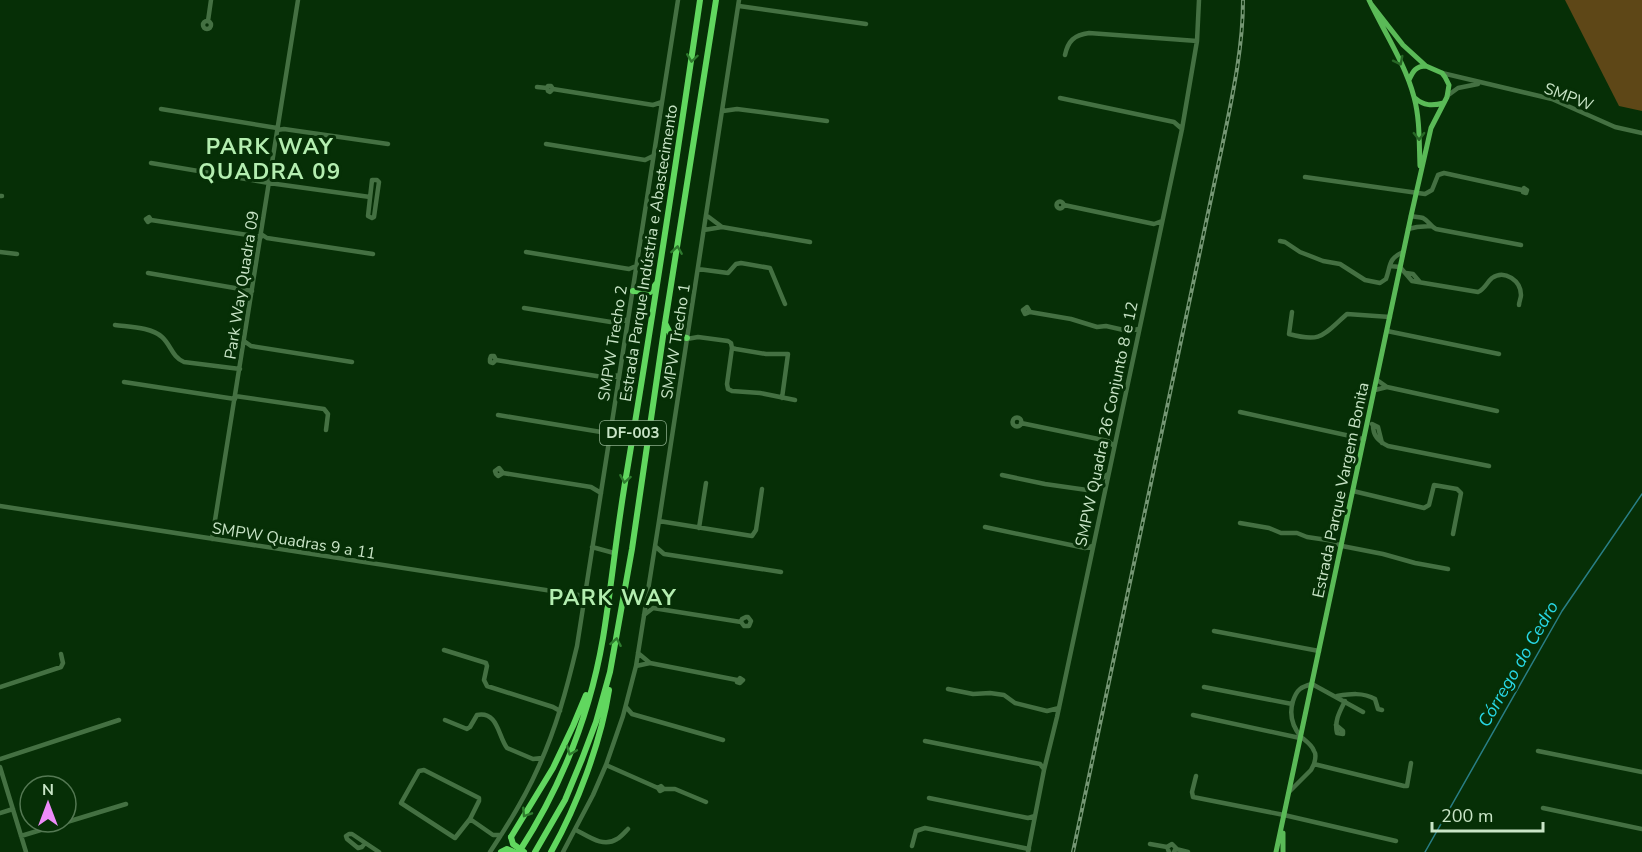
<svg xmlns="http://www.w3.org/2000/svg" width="1642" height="852" viewBox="0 0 1642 852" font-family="'Nunito Sans',sans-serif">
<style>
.green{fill:#5e4717}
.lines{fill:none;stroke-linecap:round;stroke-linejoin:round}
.stream{stroke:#297e85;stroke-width:1.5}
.minor{stroke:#447042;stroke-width:4.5}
.major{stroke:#5aba57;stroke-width:5}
.highway{stroke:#61d75f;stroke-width:6}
.rail-casing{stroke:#749673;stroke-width:4}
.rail{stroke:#062f06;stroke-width:1.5;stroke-dasharray:4.5;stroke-linecap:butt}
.highway-bridge{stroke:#61d75f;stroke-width:6}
.oneway{stroke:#2f7b2e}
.oneway2{stroke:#286726}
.labels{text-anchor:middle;stroke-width:6;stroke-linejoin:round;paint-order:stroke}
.shield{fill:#062f06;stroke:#8eae8d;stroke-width:1.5}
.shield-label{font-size:15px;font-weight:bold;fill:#c9e5c7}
.street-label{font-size:16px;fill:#c9e5c7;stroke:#062f06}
.water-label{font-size:18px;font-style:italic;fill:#28d6e3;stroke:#062f06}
.district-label{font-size:22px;font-weight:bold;letter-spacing:1.5px;fill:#b4eeb0;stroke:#062f06}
</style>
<rect width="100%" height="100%" fill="#062f06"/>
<path class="green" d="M1565,0H1642V111L1619,106Z"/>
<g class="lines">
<path class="stream" d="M1425,852L1562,611L1642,494"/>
<path class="minor" d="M739,6L866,24
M203 25a4 4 0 1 1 8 0a4 4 0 1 1-8 0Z
M208,21L211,0
M1065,55C1068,41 1074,35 1089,33L1197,41
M1442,73L1552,99L1615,127L1642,133
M537,87L547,88
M553,89L550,92L548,91L547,88L548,86H551L553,89L653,105L662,102
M1447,96L1458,88L1478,84
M1060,98L1174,122L1182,129
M161,109L277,128
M723,111L737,109L827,121
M277,130L284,129L388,144
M546,144L645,160L653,156
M151,163L269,183L370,197
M1305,177L1425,194L1432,190L1438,175L1444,173L1522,190
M372,180H377L379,182L374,217L372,218L368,216Z
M1524,188L1527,190L1526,193L1523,192Z
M0,196H2
M1056.5 205a3.5 3.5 0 1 1 7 0a3.5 3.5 0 1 1-7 0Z
M1064,205L1154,224L1162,221
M706,215L722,227
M1411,216C1415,217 1420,217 1423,218C1429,221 1430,226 1436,229L1521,245
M151,220L148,222L146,219L149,217L151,220L261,237
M1408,229L1417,227L1431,226
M704,230L722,227L810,242
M261,234L267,238L373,254
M1280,241L1285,242L1300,252L1323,261L1340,264L1365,280L1380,283L1386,279C1391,265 1388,259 1403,252
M0,252L17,254
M526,252L629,269L636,266
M1390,266L1400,267L1412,281L1478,292C1485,289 1487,282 1492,278C1505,269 1521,281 1521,295C1521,298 1519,302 1519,305
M698,269L728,273L736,264L741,263L770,268L785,304
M148,273L252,291
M1406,273L1413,274L1419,281
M524,308L617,323L628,319
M1030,312L1027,307L1023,310L1025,314L1030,312L1071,319L1097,327L1106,326L1128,331L1139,329
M1292,312L1289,334C1322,343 1323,335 1347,314L1390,317
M115,325C129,327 151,327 162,337C171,345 172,357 184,362L240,369
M1387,331L1499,354
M687,339L698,337L728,341L731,343L732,348L736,349L766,354H788L782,398
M244,341L251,346L352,362
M732,348L727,384L728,389L732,391L760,393L795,400
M496,360L494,356H491L490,359V362L493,363L496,360L609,378L619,375
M1377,380L1387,387L1497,411
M124,382L235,399
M1375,390L1387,387
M235,396L324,409L328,414L326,430
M1240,412L1364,439
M498,415L601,432L610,437
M1012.5 422a4.5 4.5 0 1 1 9 0a4.5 4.5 0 1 1-9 0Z
M1021,423L1108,441L1114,446
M1372,424L1378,427L1382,443
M1373,425C1373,436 1378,441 1388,446L1489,466
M503,473L498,476L496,474L495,471L499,468L503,473L591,487L601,493
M1002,475L1045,484L1087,490L1108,474
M1353,491L1424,508L1429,505L1434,485L1457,489L1461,493L1453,534
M0,506L585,596
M659,521L752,536L756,530L762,489
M1240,523L1269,528L1281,533H1297L1307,537L1327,540L1342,546L1383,554L1415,563L1448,569
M985,527L1085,548L1093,546
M699,528L706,483
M212,539L298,0
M592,547L614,553
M656,547L664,554L781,572
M644,615L653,608L741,622L744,626H749L751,621L748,617H746L742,619L741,622
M1214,631L1319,651
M444,650L486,663L487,666L484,680L487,686L553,707L560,711
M638,653L650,663
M636,666L650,663L737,680
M740,678L743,680L740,683L737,682Z
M0,687L61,667L63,663L61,654
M1204,687L1292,704
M948,689L973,694L990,693L1004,695L1015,703L1047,711L1059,708
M1337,696C1350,694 1363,692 1375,699L1378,709L1382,710
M626,707L632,714L723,740
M1363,712L1312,684C1301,687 1297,689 1293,701C1289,714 1292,726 1301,737C1306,741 1312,745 1314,751C1317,755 1315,760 1314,764L1404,786H1407L1411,763
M1193,715L1300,738
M445,720L467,729L470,727L477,715C498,711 498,736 507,748L533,759L542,758
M1336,725L1343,731V734L1337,733C1334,721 1340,711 1345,701
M925,741L1040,764L1044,769
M1538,751L1642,772
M0,759L119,720
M606,765L658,788
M0,767L26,852
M424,770L479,798V801L470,819L455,838L401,803L419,771Z
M1196,776L1192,792L1193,797L1284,815L1396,841
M664,789L660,791L658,788L661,786L664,789H675L706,802
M1290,791L1311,770L1314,764
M929,798L1028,818L1035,816
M1543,808L1642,829
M0,813L13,809
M470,819L493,835H501
M576,830C588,836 603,848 617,839C621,837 625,832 628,829
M21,836L126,804
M365,843L362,847L358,848L347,839L346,836L349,834H352L379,852
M1150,844L1167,847
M912,846L916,831L925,828L1029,849
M1176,849L1188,852
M490,852C508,825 525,798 538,768C556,729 567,688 577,646L678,0
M563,852L593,795L606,765L623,716L636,666L659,521L739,0
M1028,852L1044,770L1057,717L1182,129L1197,41L1199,0
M1169,852L1167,847L1172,844L1176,848L1174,852"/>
<path class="major" d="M1369,0C1384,32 1405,63 1414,97C1420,119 1419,143 1420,166
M1409,80C1413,71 1416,66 1426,66
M1415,98C1424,106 1432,106 1444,103
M1283,833V852
M1276,852L1411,216L1431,128L1447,97L1449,85L1445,77L1442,73L1426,66L1403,45L1371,4"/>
<path class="highway" d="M633,291L650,292L656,284
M665,323L671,335L687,338
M511,837L553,768L573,726L586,695
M501,852L507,849L514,852
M519,852C561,787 590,714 603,638C612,583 617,527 627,471C653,315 677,157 700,0
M535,852L565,800L582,759L596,722L610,672L632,549L665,323L716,0
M551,852C577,806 601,742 609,690"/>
<defs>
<path id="rail" d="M1073,852L1222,147C1232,98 1243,49 1243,0"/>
</defs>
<use href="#rail" class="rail-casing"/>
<use href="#rail" class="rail"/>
<path class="highway-bridge" d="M511,837L513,844L524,852"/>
</g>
<defs><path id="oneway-chevron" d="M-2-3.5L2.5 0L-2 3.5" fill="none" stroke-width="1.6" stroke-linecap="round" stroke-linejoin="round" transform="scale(1.5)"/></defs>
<g class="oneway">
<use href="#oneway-chevron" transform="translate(692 58) rotate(98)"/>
<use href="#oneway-chevron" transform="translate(677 250) rotate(-81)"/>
<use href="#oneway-chevron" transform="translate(625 479) rotate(100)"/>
<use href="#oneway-chevron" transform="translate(616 642) rotate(-80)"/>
<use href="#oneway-chevron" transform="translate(571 751) rotate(112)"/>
<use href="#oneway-chevron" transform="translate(526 813) rotate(123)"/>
</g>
<g class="oneway2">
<use href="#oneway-chevron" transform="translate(1399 61) rotate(63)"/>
<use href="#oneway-chevron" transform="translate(1419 136) rotate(89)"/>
</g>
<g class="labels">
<rect class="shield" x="600" y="421" width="66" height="24" rx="4.5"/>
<g class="shield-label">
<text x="633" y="438">DF-003</text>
</g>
<g class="street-label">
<text transform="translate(1569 96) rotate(21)" y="6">SMPW</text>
<text transform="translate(648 253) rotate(-81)" y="6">Estrada Parque Indústria e Abastecimento</text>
<text transform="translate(241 285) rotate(-81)" y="6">Park Way Quadra 09</text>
<text transform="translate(675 341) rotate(-81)" y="6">SMPW Trecho 1</text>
<text transform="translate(612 343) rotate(-81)" y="6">SMPW Trecho 2</text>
<text transform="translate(1106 424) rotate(-78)" y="6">SMPW Quadra 26 Conjunto 8 e 12</text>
<text transform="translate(1340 490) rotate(-78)" y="6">Estrada Parque Vargem Bonita</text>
<text transform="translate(294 540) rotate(9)" y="6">SMPW Quadras 9 a 11</text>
</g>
<g class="water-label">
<text transform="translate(1518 664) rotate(-60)" y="6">Córrego do Cedro</text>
</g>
<g class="district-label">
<text x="270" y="154">PARK WAY<tspan x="270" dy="25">QUADRA 09</tspan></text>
<text x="613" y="605">PARK WAY</text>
</g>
</g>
<g transform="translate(48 804)"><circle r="28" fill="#062f06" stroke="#547853" stroke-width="1.5"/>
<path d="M0-4.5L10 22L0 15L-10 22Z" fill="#ed8cf9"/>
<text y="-9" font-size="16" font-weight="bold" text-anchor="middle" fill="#c9e5c7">N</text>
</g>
<path d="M1432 822v9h111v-9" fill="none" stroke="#c9e5c7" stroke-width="3"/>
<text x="1441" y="822" font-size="18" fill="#c9e5c7" stroke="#062f06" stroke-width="4.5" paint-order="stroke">200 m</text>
</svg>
